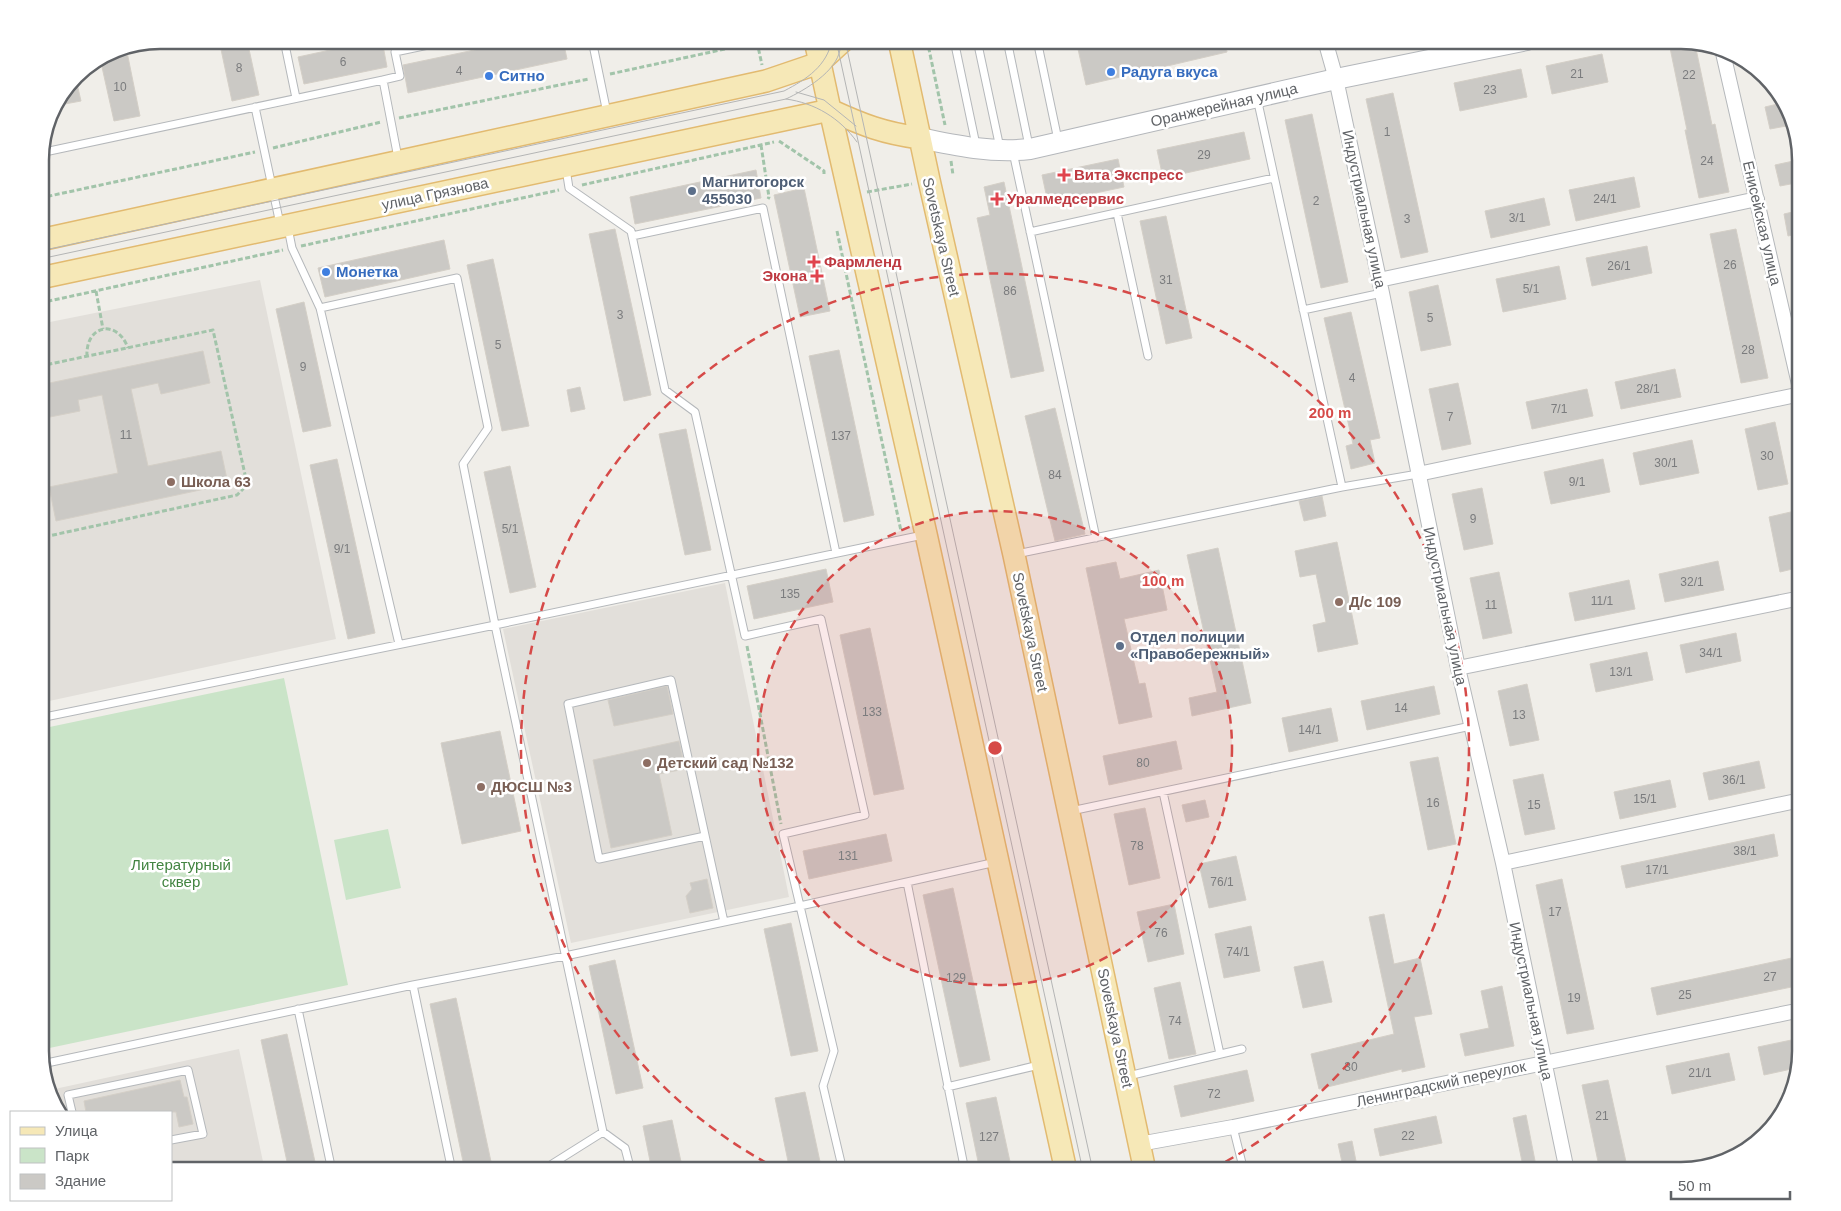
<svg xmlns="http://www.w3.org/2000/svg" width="1841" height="1211" viewBox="0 0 1841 1211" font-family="Helvetica,sans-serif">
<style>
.education{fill:#e2dfda}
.green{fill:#cae4c8}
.building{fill:#cbc9c5;stroke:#d4cfc7}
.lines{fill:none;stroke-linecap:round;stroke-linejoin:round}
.lane-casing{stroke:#b5b8bb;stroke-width:9}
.street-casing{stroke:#b5b8bb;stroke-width:16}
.secondary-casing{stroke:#b4b7bb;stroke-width:22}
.primary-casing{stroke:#e2ba70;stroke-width:24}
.path{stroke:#a2c4aa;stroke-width:3;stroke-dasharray:5 2.5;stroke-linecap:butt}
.lane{stroke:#fff;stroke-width:7}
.street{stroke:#fff;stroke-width:14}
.secondary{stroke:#fff;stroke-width:20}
.primary{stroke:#f6e8b7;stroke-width:21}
.tram{stroke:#b4b5b5;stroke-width:1}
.ring{fill:none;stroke:#d64a48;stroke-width:2.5;stroke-dasharray:9 6}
.shop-dot{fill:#3f7fe0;stroke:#fff;stroke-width:2}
.health-dot{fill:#e0444e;stroke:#fff;stroke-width:2}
.service-dot{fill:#5c6f8a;stroke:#fff;stroke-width:2}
.education-dot{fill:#8d6e63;stroke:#fff;stroke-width:2}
.labels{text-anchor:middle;stroke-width:5;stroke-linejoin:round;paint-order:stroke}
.number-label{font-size:12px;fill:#7b7c7e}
.shop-label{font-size:15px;font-weight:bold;fill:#366cbe;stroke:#fff;text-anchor:start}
.street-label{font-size:15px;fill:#606367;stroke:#fff}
.health-label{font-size:15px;font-weight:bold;fill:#be3a42;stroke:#fff;text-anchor:start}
.service-label{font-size:15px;font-weight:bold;fill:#4e5e75;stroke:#fff;text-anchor:start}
.education-label{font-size:15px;font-weight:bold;fill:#785e54;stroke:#fff;text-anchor:start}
.park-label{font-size:15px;fill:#428441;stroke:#fff}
.rim{fill:none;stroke:#606367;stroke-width:2.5}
.centre{fill:#d64a48;stroke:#fff;stroke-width:2.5}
.ring-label{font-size:15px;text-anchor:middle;font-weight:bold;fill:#d64a48;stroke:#fff;stroke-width:5;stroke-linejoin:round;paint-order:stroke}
</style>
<rect width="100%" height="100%" fill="#f0eee9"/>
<path class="education" d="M260,280L336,639L40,703V324Z
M725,583L789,897L571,943L503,629Z
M239,1049L265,1171H171V1112H57L50,1090Z"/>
<path class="green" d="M284,678L348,985L40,1050V729Z
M388,829L401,888L346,900L334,840Z"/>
<path class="building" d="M219,40H247L259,95L232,101Z
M376,40H382L387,67L304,84L298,57Z
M522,40H563L567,59L408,93L403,65Z
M1076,40H1225L1227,52L1086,85Z
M1681,40L1695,44L1712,125L1715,124L1729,192L1699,198L1685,130H1687L1669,43Z
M126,47L140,116L114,121L100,58L114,49Z
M1602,54L1608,82L1552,94L1546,66Z
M1521,69L1527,97L1460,111L1454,83Z
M75,75L81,101L54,106L61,96Z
M1393,93L1428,252L1401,258L1366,99Z
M1786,102L1792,125L1770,129L1765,107Z
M1312,114L1348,282L1321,288L1285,120Z
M1244,132L1250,159L1163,178L1157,150Z
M1118,159L1124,187L1048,203L1042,175Z
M1798,160L1801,182L1780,186L1775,165Z
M756,170L761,198L635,224L630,197Z
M1634,177L1640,207L1576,221L1569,190Z
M1004,182L1044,371L1011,378L977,218L990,215L984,187Z
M804,188L830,311L800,317L774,195Z
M1544,198L1550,225L1491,238L1485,211Z
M1801,210V233L1788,236L1784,214Z
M1166,216L1192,338L1166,344L1140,221Z
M615,229L651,395L624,401L589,234Z
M1736,229L1768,378L1741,383L1710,234Z
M444,240L450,269L325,297L318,268Z
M1647,246L1652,273L1592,286L1586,258Z
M493,259L529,426L502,431L467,265Z
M1559,266L1566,299L1503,312L1496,279Z
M1438,285L1451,345L1421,351L1409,292Z
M304,302L331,426L303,432L276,309Z
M1351,312L1380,438L1370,440L1375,463L1351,469L1346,446L1353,444L1324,318Z
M839,350L874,515L844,522L809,356Z
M203,351L210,383L161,394L158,383L131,389L148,466L221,451L228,484L56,521L49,487L118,473L102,395L78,400L80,411L40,419V385Z
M1675,369L1681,397L1621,409L1615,382Z
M1458,383L1471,444L1442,450L1429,389Z
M580,387L585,409L571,412L567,390Z
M1587,389L1593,416L1532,429L1526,402Z
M1055,408L1085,534L1055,541L1025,416Z
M1775,422L1788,484L1758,490L1745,429Z
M686,429L711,550L685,555L659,434Z
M1692,440L1699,473L1640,485L1633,453Z
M337,459L375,633L348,639L310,465Z
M1603,459L1610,492L1551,504L1544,472Z
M510,466L536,587L510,593L484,472Z
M1482,488L1493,544L1464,550L1452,494Z
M1322,496L1326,516L1304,521L1299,501Z
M1795,511L1801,540V567L1780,572L1769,517Z
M1337,542L1358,644L1318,652L1313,625L1326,622L1316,574L1300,577L1295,551Z
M1218,548L1251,703L1192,716L1189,698L1217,692L1187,555Z
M1718,561L1724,590L1665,602L1659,574Z
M1116,562L1120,579L1159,570L1167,610L1124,619L1139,684L1145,683L1152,717L1119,724L1086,568Z
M826,569L833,602L754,619L747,586Z
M1499,572L1512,633L1483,639L1470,578Z
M1629,580L1635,609L1575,621L1569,593Z
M870,628L904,789L874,795L840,635Z
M1736,633L1741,661L1686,673L1680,645Z
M1647,652L1653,680L1596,692L1590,664Z
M1527,684L1539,740L1510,746L1498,691Z
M667,686L673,714L614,726L608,700Z
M1434,686L1440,714L1367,730L1361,701Z
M1331,708L1338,741L1289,752L1282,718Z
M500,731L521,831L462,844L441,743Z
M679,741L685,769L659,774L672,835L611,848L593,760Z
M1176,741L1182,769L1109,785L1103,756Z
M1438,757L1456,844L1428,850L1410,762Z
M1759,761L1765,788L1709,800L1703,773Z
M1543,774L1555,829L1525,835L1513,780Z
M1670,780L1676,807L1620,819L1614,792Z
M1205,800L1209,817L1186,822L1182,805Z
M1145,808L1160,878L1129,885L1114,814Z
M886,834L892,861L809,879L803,851Z
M1774,834L1778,856L1626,888L1621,866Z
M1236,856L1246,900L1209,908L1199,864Z
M707,879L713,908L690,913L686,896L692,889L690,883Z
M1562,879L1594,1029L1567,1034L1536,885Z
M953,888L990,1060L960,1067L923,895Z
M1174,904L1184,954L1148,962L1137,912Z
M1384,914L1394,964L1420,958L1432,1014L1414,1017L1425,1067L1402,1072V1069L1319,1089L1311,1054L1394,1034L1369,917Z
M791,923L818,1051L791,1056L764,929Z
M1251,926L1260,971L1224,978L1215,934Z
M1801,956V985L1657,1015L1651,988Z
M615,960L643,1088L616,1094L589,966Z
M1323,961L1332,1002L1303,1008L1294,967Z
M1180,982L1196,1054L1169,1059L1154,988Z
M1502,986L1514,1046L1465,1056L1460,1034L1489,1028L1481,991Z
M456,998L493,1171H465L430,1004Z
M287,1034L317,1171H289L261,1040Z
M1801,1038V1051L1796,1068L1764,1075L1758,1047Z
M1729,1053L1735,1080L1672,1094L1666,1066Z
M1247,1070L1254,1101L1181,1117L1174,1086Z
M180,1080L184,1097H187L193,1124L179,1127L176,1112H86L84,1101Z
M1608,1080L1628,1171H1600L1582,1085Z
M805,1092L822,1171H790L775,1098Z
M996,1097L1012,1171H980L966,1103Z
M1526,1115L1537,1171H1524L1513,1118Z
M1436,1116L1442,1143L1380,1156L1374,1129Z
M672,1120L683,1171H652L643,1126Z
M1352,1141L1358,1171H1344L1338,1144Z"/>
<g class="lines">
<defs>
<path id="lane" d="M284,40L296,98
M592,40L607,113
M954,40L976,145
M977,40L1000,148
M1007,40L1029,146
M1037,40L1058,140
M383,80L400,76L395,52L452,40
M1257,98L1342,487
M255,107L280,224
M1013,152L1096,538
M40,153L383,80L398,158
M566,169L569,188L631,231L665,390L695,412L745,636L821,619L865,815L783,834L800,906L996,862
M1117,213L1148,356
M288,228L292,248L320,308L399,644
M1030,232L1274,178
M632,236L763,208L836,553
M320,308L457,278L488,428L463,464L495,625L923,535
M1303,310L1382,293
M1016,554L1342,487L1418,474
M40,718L495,625L603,1132L541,1171
M1163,792L1220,1054
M1071,811L1471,726
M705,836L599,859L568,704L671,680L724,922L800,906L834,1051L823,1086L843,1171
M907,882L965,1171
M413,985L452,1171
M298,1009L332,1171
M42,1064L413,985L565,956L724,922
M1128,1076L1242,1049
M947,1087L1039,1065
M72,1112L68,1095L188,1070L203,1134L171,1140
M1233,1127L1244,1171
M603,1132L625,1148L631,1171
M1292,1169L1293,1171"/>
<path id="street" d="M1325,40L1336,79L1382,293L1458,668L1503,863L1567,1171
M1723,53L1801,393
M1379,280L1757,199
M1418,474L1801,394
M1458,668L1801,598
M1503,863L1801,800
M1139,1144L1233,1127L1801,1010"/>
<path id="secondary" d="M920,138C957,146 992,153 1030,149L1336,79L1527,40"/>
<path id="primary" d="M815,40L830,110C863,125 883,133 920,138
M899,40L929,180L1014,555L1145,1171
M40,240L766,81L819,63L844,40
M40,278L830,110L926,534L1066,1171"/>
</defs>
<use href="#lane" class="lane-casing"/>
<use href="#street" class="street-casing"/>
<use href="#secondary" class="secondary-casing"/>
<use href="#primary" class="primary-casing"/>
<path class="path" d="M927,40L945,125
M610,74L757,42L762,65
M399,118L589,79
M779,141L824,171V174
M761,145L769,197L768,199
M273,148L381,122
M951,161L953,175
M582,185L774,142
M867,192L912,184
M40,198L255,152
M837,231L901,531
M301,246L559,190
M96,291L103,329
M40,303L283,250
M87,357C85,325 117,318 128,348
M40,366L213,330L246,479L243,489L237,495L44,537L40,536
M747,646L781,824"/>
<use href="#lane" class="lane"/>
<use href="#street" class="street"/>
<use href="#secondary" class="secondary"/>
<use href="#primary" class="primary"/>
<path class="tram" d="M836,40L1083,1171
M845,40L1093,1171
M796,92L824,100L856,126
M786,99C815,103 840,118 857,142
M40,251L784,91C807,79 827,66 832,40
M40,259L786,99C805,90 836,72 840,50"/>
</g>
<circle cx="995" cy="748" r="237" fill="#d64a48" fill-opacity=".12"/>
<g class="ring">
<circle cx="995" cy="748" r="237"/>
<path d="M780 1170A474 474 0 1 1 1210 1170"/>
</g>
<g class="shop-dot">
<circle cx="1111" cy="72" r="5"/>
<circle cx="489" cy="76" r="5"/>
<circle cx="326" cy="272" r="5"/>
</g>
<g class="health-dot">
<path d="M1061.5 167.5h5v5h5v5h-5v5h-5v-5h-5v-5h5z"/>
<path d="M994.5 191.5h5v5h5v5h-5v5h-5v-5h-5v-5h5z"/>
<path d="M811.5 254.5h5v5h5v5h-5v5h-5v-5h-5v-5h5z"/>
<path d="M814.5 268.5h5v5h5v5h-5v5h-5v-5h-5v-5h5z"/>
</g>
<g class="service-dot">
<circle cx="692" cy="191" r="5"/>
<circle cx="1120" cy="646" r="5"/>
</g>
<g class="education-dot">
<circle cx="171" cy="482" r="5"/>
<circle cx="1339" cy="602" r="5"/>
<circle cx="647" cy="763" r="5"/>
<circle cx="481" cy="787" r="5"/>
</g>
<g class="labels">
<g class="number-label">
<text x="343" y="66">6</text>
<text x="239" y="72">8</text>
<text x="459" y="75">4</text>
<text x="1577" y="78">21</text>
<text x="1689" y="79">22</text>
<text x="120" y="91">10</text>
<text x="1490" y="94">23</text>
<text x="1387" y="136">1</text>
<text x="1204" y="159">29</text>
<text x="1707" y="165">24</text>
<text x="1605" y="203">24/1</text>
<text x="1316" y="205">2</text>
<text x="1517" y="222">3/1</text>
<text x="1407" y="223">3</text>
<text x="1730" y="269">26</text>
<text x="1619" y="270">26/1</text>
<text x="1166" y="284">31</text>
<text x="1531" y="293">5/1</text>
<text x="1010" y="295">86</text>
<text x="620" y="319">3</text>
<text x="1430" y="322">5</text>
<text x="498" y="349">5</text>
<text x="1748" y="354">28</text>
<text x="303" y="371">9</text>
<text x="1352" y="382">4</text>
<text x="1648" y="393">28/1</text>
<text x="1559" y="413">7/1</text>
<text x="1450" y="421">7</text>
<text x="126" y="439">11</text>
<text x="841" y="440">137</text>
<text x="1767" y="460">30</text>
<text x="1666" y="467">30/1</text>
<text x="1055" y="479">84</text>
<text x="1577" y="486">9/1</text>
<text x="1473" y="523">9</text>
<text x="510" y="533">5/1</text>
<text x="342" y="553">9/1</text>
<text x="1692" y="586">32/1</text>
<text x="790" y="598">135</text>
<text x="1602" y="605">11/1</text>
<text x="1491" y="609">11</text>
<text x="1711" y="657">34/1</text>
<text x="1621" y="676">13/1</text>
<text x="1401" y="712">14</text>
<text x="872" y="716">133</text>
<text x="1519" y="719">13</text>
<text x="1310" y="734">14/1</text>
<text x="1143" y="767">80</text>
<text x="1734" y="784">36/1</text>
<text x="1645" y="803">15/1</text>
<text x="1433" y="807">16</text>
<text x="1534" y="809">15</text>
<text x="1137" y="850">78</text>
<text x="1745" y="855">38/1</text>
<text x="848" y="860">131</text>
<text x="1657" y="874">17/1</text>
<text x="1222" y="886">76/1</text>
<text x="1555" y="916">17</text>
<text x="1161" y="937">76</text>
<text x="1238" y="956">74/1</text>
<text x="1770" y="981">27</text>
<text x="956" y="982">129</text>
<text x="1685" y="999">25</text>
<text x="1574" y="1002">19</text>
<text x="1175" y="1025">74</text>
<text x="1351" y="1071">30</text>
<text x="1700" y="1077">21/1</text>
<text x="1214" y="1098">72</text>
<text x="1602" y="1120">21</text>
<text x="1408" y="1140">22</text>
<text x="989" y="1141">127</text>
</g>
<g class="shop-label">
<text x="1121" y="77">Радуга вкуса</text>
<text x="499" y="81">Ситно</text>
<text x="336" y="277">Монетка</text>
</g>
<g class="street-label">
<text transform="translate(1224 105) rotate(-13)" y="5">Оранжерейная улица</text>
<text transform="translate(435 194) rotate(-12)" y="5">улица Грязнова</text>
<text transform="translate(1364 209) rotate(78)" y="5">Индустриальная улица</text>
<text transform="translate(1762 223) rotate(77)" y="5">Енисейская улица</text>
<text transform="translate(941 237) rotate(77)" y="5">Sovetskaya Street</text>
<text transform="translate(1445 606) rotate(78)" y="5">Индустриальная улица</text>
<text transform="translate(1030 632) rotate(78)" y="5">Sovetskaya Street</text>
<text transform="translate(1531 1001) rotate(78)" y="5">Индустриальная улица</text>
<text transform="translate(1115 1028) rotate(78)" y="5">Sovetskaya Street</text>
<text transform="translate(1441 1084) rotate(-12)" y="5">Ленинградский переулок</text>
</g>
<g class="health-label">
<text x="1074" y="180">Вита Экспресс</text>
<text x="1007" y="204">Уралмедсервис</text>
<text x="824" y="267">Фармленд</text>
<text x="807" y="281" text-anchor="end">Экона</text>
</g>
<g class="service-label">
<text x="702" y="187">Магнитогорск<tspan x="702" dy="17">455030</tspan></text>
<text x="1130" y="642">Отдел полиции<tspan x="1130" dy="17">«Правобережный»</tspan></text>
</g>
<g class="education-label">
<text x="181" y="487">Школа 63</text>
<text x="1349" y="607">Д/с 109</text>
<text x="657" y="768">Детский сад №132</text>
<text x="491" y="792">ДЮСШ №3</text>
</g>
<g class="park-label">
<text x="181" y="870">Литературный<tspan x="181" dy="17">сквер</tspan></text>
</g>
</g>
<path d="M0 0H1841V1211H0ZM160 49H1681A111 111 0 0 1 1792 160V1051A111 111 0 0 1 1681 1162H160A111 111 0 0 1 49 1051V160A111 111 0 0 1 160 49Z" fill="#fff" fill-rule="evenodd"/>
<path class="rim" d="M160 49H1681A111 111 0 0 1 1792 160V1051A111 111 0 0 1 1681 1162H160A111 111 0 0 1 49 1051V160A111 111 0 0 1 160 49Z"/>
<circle cx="995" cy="748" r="8" class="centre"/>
<g class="ring-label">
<text x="1330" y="418">200 m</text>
<text x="1163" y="586">100 m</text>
</g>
<rect x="10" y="1111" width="162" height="90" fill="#ffffff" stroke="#bfc1c2"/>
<rect x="20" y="1127" width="25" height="8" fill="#f6e8b7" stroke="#bfc1c2"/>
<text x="55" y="1136" font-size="15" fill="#606367">Улица</text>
<rect x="20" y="1148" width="25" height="15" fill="#cae4c8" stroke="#bfc1c2"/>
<text x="55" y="1161" font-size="15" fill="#606367">Парк</text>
<rect x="20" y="1174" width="25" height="15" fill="#cbc9c5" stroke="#bfc1c2"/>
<text x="55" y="1186" font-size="15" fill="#606367">Здание</text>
<path d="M1671 1191v8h119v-8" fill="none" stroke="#606367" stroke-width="2.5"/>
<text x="1678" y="1191" font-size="15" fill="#606367" stroke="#ffffff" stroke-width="4" paint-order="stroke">50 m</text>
</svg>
